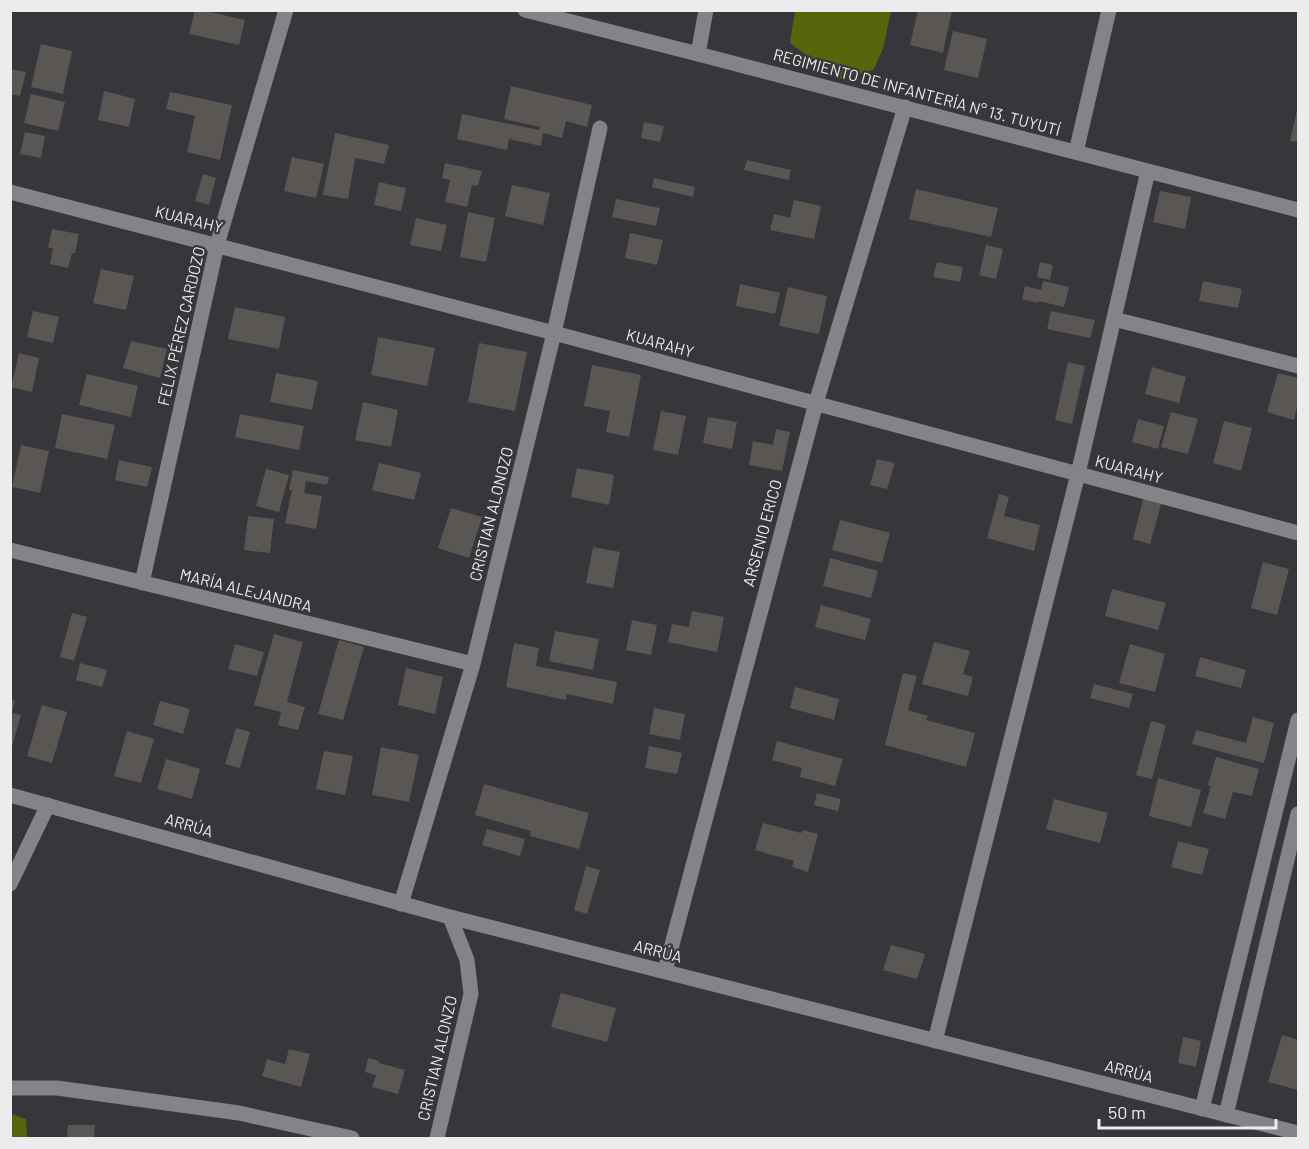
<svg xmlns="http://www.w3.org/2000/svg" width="1309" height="1149" viewBox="0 0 1309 1149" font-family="Barlow,sans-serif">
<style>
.forest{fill:#55660a}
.building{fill:#595653}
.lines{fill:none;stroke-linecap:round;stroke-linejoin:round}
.minor{stroke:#828488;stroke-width:15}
.labels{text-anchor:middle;stroke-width:4.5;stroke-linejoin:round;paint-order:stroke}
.street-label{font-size:16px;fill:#ebecee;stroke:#36373a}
</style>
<rect width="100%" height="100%" fill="#36373a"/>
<path class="forest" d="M795,11H891L883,49L873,70L839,79L790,43Z
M11,1114L26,1119L27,1138H11Z"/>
<path class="building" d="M195,10H201L245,20L239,45L189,34Z
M918,10H952L943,53L910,45Z
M953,31L987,39L978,78L944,70Z
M41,44L72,51L63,94L31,87Z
M10,69L26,72L20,96L10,94Z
M511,86L592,105L587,127L566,121L562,138L543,133L541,146L509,139L507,150L457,139L462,114L539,130L540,127L504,119Z
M104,91L135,99L129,127L98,120Z
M170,92L232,105L220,160L187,152L195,116L166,109Z
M31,94L65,102L58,131L24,123Z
M1298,106V142L1290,141Z
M644,122L664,126L660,142L641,138Z
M25,132L45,136L41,158L20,154Z
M335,133L389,145L384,164L355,158L348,199L323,195Z
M292,157L324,164L316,198L284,191Z
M747,160L791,170L789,180L744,170Z
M445,163L482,171L478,186L472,185L467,207L445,202L450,180L442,178Z
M203,174L216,178L209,205L195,201Z
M654,178L695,187L693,197L652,187Z
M379,182L406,188L401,211L374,205Z
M512,185L550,193L543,225L505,216Z
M916,189L998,208L991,237L909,219Z
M1160,191L1191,197L1185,229L1153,222Z
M616,199L660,208L656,226L612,217Z
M794,200L821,206L814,239L770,230L774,214L790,218Z
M468,212L495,218L486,262L460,257Z
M416,218L447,225L441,251L410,245Z
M52,229L79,234L75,253H72L68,268L50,264L53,249L48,247Z
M630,233L663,240L657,265L625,258Z
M986,245L1003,249L996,279L979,275Z
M937,262L963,267L960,282L933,277Z
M1040,262L1053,265L1050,280L1037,277Z
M101,269L134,276L126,310L93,303Z
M1043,281L1069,287L1064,307L1038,301V303L1022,299L1025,286L1041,290Z
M1203,281L1242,289L1238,308L1199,301Z
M740,284L780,293L775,314L736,306Z
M788,287L827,296L819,334L779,326Z
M235,307L285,317L279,349L228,339Z
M33,311L59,317L53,343L27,337Z
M1051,311L1095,320L1090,338L1047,329Z
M378,337L435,348L427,386L371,375Z
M131,341L167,349L160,378L123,368Z
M479,343L527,352L515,411L468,402Z
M19,353L39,358L32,392L11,387Z
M1068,362L1085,366L1072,424L1055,420Z
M592,365L641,375L629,437L606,432L610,411L584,406Z
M1152,367L1186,377L1179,403L1145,394Z
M276,373L318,381L312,410L270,402Z
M1278,373L1298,378V403L1294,420L1267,412Z
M87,374L138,386L131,417L79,405Z
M363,402L398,410L391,447L355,440Z
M661,411L686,416L678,455L653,450Z
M1171,412L1198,419L1188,454L1161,447Z
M62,414L115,425L107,459L55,448Z
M240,414L304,426L299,450L235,437Z
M708,417L737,422L732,449L703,443Z
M1138,419L1164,426L1158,449L1132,442Z
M1224,421L1252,428L1241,471L1213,463Z
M776,429L790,432L782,471L749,465L753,441L773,445Z
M21,445L49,451L40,493L12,487Z
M877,459L895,463L887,489L870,485Z
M119,460L152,467L147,487L115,480Z
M379,463L421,473L414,500L372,490Z
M577,468L614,475L609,505L571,497Z
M266,469L289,475L279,512L256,506Z
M293,470L329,477L327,485L306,481L304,493L322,496L316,529L285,523L292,490H289Z
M999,494L1009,497L1004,516L1040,525L1034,551L987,538Z
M1144,496L1162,501L1150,544L1133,539Z
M451,508L482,517L469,558L438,548Z
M248,516L274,519L270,553L244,550Z
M840,520L890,533L882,563L832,550Z
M593,547L620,552L613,588L586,583Z
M830,558L878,571L871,598L823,586Z
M1263,562L1289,569L1277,615L1251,608Z
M1112,589L1166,603L1158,630L1105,616Z
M821,605L871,619L865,640L815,627Z
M692,611L724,617L717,652L668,642L672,624L689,627Z
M72,613L87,617L74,661L60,657Z
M632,620L657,625L651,655L626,650Z
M555,631L599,639L593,670L549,661Z
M274,634L303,642L287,702L305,707L298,730L278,725L281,712L254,705Z
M339,640L364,647L343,720L318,714Z
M934,642L970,651L963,674L973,677L968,696L922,684Z
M514,643L539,648L536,666L617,682L613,704L567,694L566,700L506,687Z
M235,644L264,652L257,676L228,669Z
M1130,644L1165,654L1155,692L1119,683Z
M1200,657L1246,670L1241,688L1195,676Z
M80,663L107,670L102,687L76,680Z
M406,668L443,677L435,714L398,705Z
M903,673L917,676L908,710L928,716L926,720L975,733L966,767L885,745Z
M1094,684L1133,694L1129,708L1090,698Z
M795,687L839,699L834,720L790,708Z
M10,699L15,701L12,713L21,715L11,750Z
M160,701L190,709L183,734L153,725Z
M42,705L67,712L52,763L27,756Z
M654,708L685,714L680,740L649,734Z
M1253,717L1274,723L1264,763L1192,744L1196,730L1246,743Z
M1151,721L1166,725L1152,779L1136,775Z
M236,728L250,732L240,768L225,764Z
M127,731L154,739L141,783L114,776Z
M777,741L843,759L835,786L800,777L802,768L772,760Z
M649,746L682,753L677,774L645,768Z
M381,747L419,755L409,802L372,795Z
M324,751L353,756L345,795L316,789Z
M1216,757L1259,769L1252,796L1233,792L1225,819L1203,813L1211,786L1208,785Z
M166,759L200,769L192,799L157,789Z
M1158,778L1201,790L1191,827L1149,816Z
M484,784L589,813L579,849L530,836L531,831L475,815Z
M817,793L841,799L838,811L814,805Z
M1054,799L1108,813L1100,843L1046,829Z
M763,823L801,833L803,830L818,834L808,872L792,867L794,861L755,850Z
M487,829L525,839L520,856L482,845Z
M1178,841L1209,849L1202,875L1171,867Z
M586,866L600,870L587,914L574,910Z
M891,945L925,954L917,979L883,970Z
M561,993L616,1008L607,1042L551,1027Z
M1282,1035L1298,1040V1090L1268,1082Z
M1183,1037L1201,1041L1196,1067L1178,1063Z
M289,1049L310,1054L301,1087L262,1076L267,1059L285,1064Z
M368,1058L379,1061V1063L405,1070L398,1094L372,1087L376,1075L365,1072Z
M68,1125H95L94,1138H67Z"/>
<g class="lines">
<path class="minor" d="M525,10L698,54L1298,210
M698,54L706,10
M1076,152L1109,10
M10,192L554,333L1298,533
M1114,319L1298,366
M10,550L473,664
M142,583L217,245L286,10
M10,795L450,917L1298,1133
M10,884L48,805
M401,904L473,664L554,333L600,128
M665,971L816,403L905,107
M935,1041L1078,474L1148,171
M10,1088H57L239,1113L352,1138
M1202,1109L1298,720
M1226,1115L1298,814
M437,1138L471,994L467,960L450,917"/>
</g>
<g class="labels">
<g class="street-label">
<text transform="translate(917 92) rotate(15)" y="6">REGIMIENTO DE INFANTERÍA N° 13. TUYUTÍ</text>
<text transform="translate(189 219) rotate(14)" y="6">KUARAHY</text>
<text transform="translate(181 326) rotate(-77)" y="6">FELIX PÉREZ CARDOZO</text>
<text transform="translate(660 343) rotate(15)" y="6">KUARAHY</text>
<text transform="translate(1129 469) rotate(15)" y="6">KUARAHY</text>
<text transform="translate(491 514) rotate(-76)" y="6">CRISTIAN ALONOZO</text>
<text transform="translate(762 533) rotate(-75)" y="6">ARSENIO ERICO</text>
<text transform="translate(246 590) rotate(14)" y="6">MARÍA ALEJANDRA</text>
<text transform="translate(189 825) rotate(16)" y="6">ARRÚA</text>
<text transform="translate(658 951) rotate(14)" y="6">ARRÚA</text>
<text transform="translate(437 1058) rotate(-77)" y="6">CRISTIAN ALONZO</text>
<text transform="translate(1129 1071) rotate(14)" y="6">ARRÚA</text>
</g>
</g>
<rect width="1309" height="1149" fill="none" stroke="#ebecee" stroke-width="24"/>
<path d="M1099 1119v9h177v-9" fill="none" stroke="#ebecee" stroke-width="3"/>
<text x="1108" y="1119" font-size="18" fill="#ebecee" stroke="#36373a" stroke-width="4.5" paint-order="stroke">50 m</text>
</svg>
